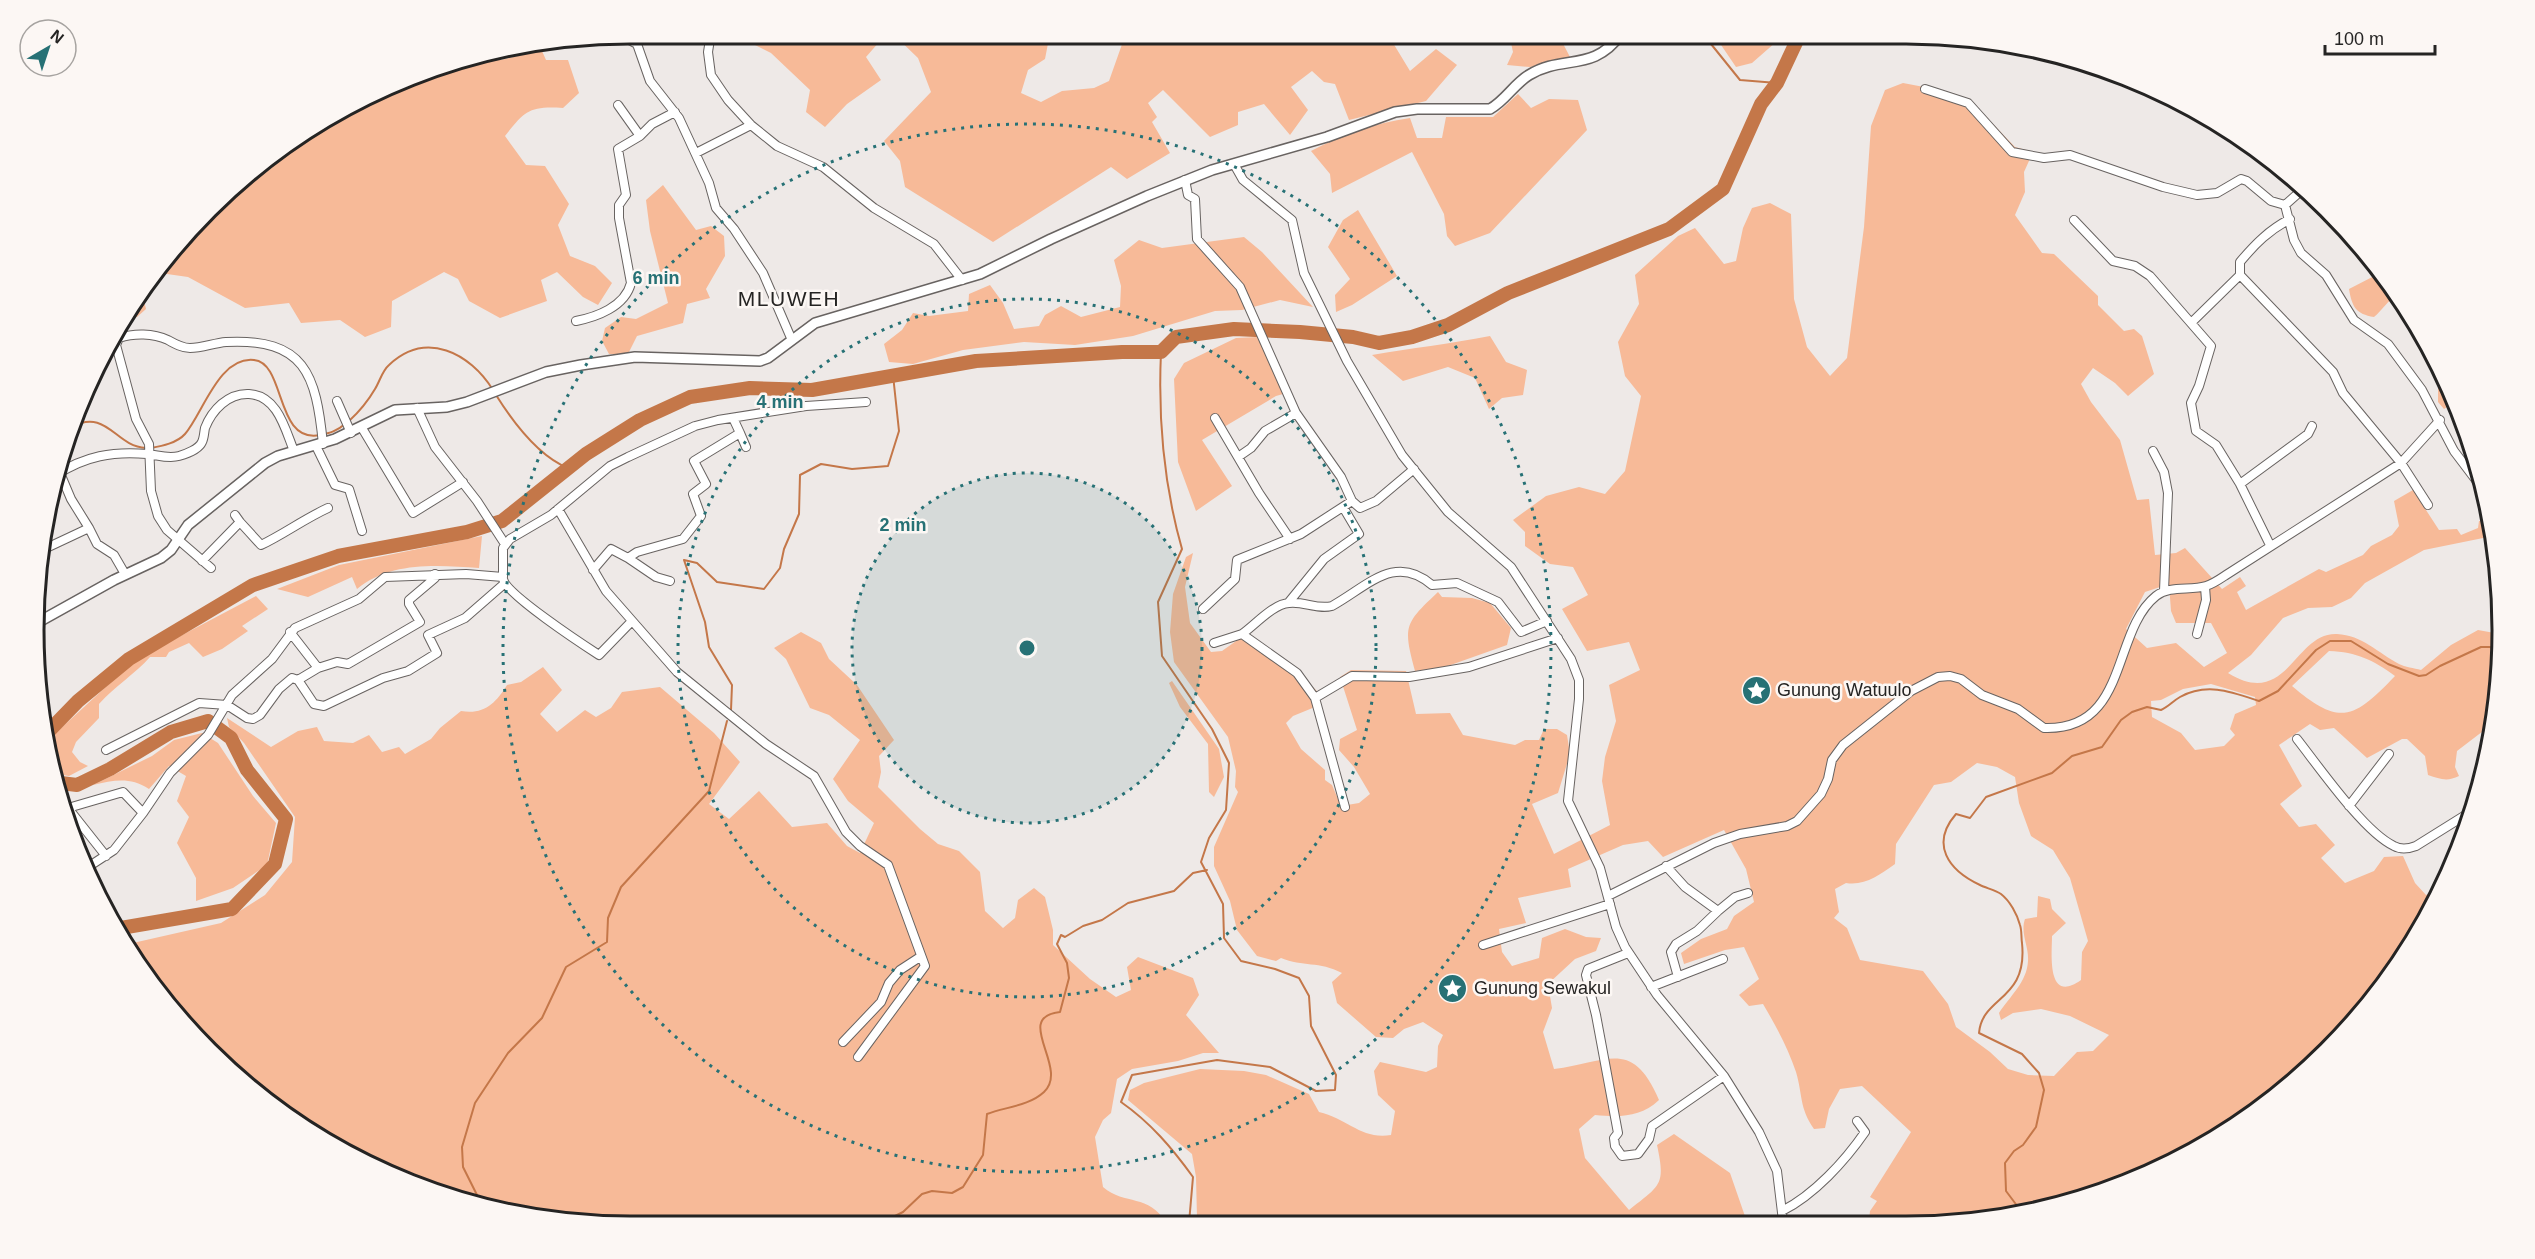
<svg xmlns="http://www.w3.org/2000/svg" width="2535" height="1259" viewBox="0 0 2535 1259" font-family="Arial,sans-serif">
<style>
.green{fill:#f7ba98;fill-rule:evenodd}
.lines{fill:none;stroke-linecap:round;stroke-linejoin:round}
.stream{stroke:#c47749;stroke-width:2}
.river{stroke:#c47749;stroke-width:14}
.minor-casing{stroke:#686361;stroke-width:10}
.tertiary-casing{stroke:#686361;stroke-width:12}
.minor{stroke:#fff;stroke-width:8}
.tertiary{stroke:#fff;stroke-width:9}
.ring{fill:none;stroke:#277175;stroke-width:3;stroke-dasharray:3 6}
.labels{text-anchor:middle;stroke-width:5;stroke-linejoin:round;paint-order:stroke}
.poi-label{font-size:18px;fill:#252423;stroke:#fcf7f4;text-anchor:start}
.quarter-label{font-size:21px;letter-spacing:1.5px;fill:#252423;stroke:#fcf7f4}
.rim{fill:none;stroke:#252423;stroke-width:3}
.centre{fill:#277175;stroke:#fcf7f4;stroke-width:3}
.ring-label{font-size:18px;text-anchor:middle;font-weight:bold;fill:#277175;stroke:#fcf7f4;stroke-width:5;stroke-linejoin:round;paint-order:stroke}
</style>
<rect width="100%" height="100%" fill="#eee9e7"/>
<path class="green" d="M758,33H887L866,57L881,80L847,104L825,127L806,112L810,90L771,53L753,44Z
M892,33H1050L1045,59L1028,70L1021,93L1041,102L1062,91L1094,88L1109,81L1126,33L1374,34L1377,41L1390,38L1410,71L1436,49L1457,65L1426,101L1349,120L1335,84L1324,82L1312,71L1291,87L1308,110L1290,135L1264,104L1238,112V125L1210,137L1163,90L1148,103L1157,117L1152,122L1170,153L1127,179L1111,167L993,242L905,187L900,161L884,141L931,92L918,58Z
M1509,34H1558L1570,57L1530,67L1507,65L1513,52Z
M1718,34H1785L1752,63L1736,67L1719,42Z
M538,42L546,60H568L579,93L563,108C529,106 525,111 505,136L526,165L545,166L569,204L558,225L570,256L595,266L612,283L598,305L583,297L557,272L541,280L547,301L500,318L469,301L458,279L444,272L392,301L391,327L365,337L340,320L301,323L289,303L245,308L188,277L160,273L149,278L181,236L266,156L332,113L437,65L496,49L501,60L522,55L518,44Z
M1903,83L1945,91L1970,100L2015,147L2033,152L2024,172L2025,192L2015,215L2042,253L2054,254L2098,296V305L2124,331L2134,329L2142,336L2154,374L2128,396L2115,383L2093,368L2081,384L2091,402L2120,440L2137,500L2149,499L2155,555L2176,553L2185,548L2222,589L2240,577L2246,586L2237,592L2246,610L2319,569L2326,572L2363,555L2371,546L2392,535L2399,526L2394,501L2413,490L2439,530L2457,529L2461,535L2478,528L2479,521H2490L2493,536L2424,550L2365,583L2351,598L2332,607L2308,608L2283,618L2251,655L2228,673C2288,710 2294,632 2337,634C2362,635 2378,653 2399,664C2405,667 2414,668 2421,670L2451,645L2478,630L2500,634L2501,668L2498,685L2493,688L2492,695L2496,700L2491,725L2457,751L2455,767L2459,776C2447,782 2440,779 2428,775L2425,756L2407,739H2402L2367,758L2334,728L2320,730L2310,724L2279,745L2302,786L2280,804L2299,827L2316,824L2335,845L2321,858L2345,883L2374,871L2384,857L2403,856L2415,883L2426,895L2442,889L2441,893L2354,1023L2237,1125L2133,1181L1983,1221H1869L1870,1211L1877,1201L1870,1197L1911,1132L1862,1086L1840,1089L1829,1109L1825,1128L1814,1129C1799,1107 1803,1096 1796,1072C1788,1048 1776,1026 1763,1004L1749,1006L1739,995L1759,979L1744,947L1725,950L1684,964L1681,953L1701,939L1727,929L1734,916L1754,902L1746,869L1724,830L1663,857L1648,841L1623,845L1568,869L1571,887L1518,898L1526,923L1499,929L1502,952L1512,966L1539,958L1542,938L1565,929L1586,937L1601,938L1596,951L1575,959L1548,984L1552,1008L1543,1032L1554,1069C1607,1063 1632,1037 1659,1100C1640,1118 1619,1117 1595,1115L1579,1129L1585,1158L1629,1210C1660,1185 1666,1186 1657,1145L1674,1134L1730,1173L1747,1222L1200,1223L1197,1218L1196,1177L1192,1154L1128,1100L1130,1090L1144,1083L1200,1069L1244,1071L1266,1075L1309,1094L1319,1112C1348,1119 1362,1140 1391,1135L1395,1111L1378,1095L1374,1071L1380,1062L1426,1072L1437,1067L1438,1046L1443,1035L1423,1022L1404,1029L1393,1038L1376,1037L1337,1003L1332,982L1342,973C1319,961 1303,967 1281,958L1276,961L1257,956L1237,930L1230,901L1214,866V847L1238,792L1235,787L1236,771L1228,737L1174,662L1170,632L1173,594L1186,557L1193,553L1185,587L1190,623L1211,652L1222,651L1246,634L1284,660L1318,692L1311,696L1315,707L1293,716L1286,723L1301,749L1325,770V780L1332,785L1341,806L1359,803L1370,794L1354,767L1339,750L1340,739L1357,730L1340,677L1351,670L1406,671L1416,714L1450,713L1463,735L1515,745L1525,740H1539L1544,729H1557L1567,735L1570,754L1558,793L1532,804L1554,854L1610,825L1602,781L1605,757L1616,721L1609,685L1640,670L1629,642L1587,651L1562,609L1588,595L1573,567L1550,564L1525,546V532L1513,520L1546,496L1579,487L1605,494L1625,471L1641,396L1625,376L1618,342L1639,304L1635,275L1678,236L1695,228L1724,264L1736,261L1743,228L1752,208L1770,203L1791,214L1794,299L1807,347L1830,376L1847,358L1864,227L1871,126L1885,90ZM2169,584L2171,611L2176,623H2211L2227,653L2204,667L2176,643L2147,648L2126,629L2145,592ZM2329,651C2357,652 2373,660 2395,676C2354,719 2340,727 2292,686ZM2211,684L2255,697L2256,705L2235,714L2230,729L2235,735L2224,746L2195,750L2181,733L2152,717L2151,701L2161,700L2183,689ZM1977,763L1997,767L2015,777L2019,803L2031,836L2053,850L2070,878L2088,941L2082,952L2081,980C2046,1005 2052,953 2052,936L2066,923L2052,909L2050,899L2038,896L2037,917L2025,919C2020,933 2029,946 2028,961C2027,982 2010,996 1999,1013L2001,1020L2013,1013L2041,1009L2070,1016L2109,1035L2093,1051L2077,1052L2054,1076L2028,1075L2008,1069L1990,1052L1956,1027L1948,1004L1923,971L1860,960L1847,928L1834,918L1839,912L1835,889L1846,883C1865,886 1879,875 1895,864L1896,844L1934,785L1951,782Z
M1518,94L1531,108L1549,99L1578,100L1587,130L1490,233L1455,246L1447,236L1444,214L1412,152L1332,193L1330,174L1311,151C1341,135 1375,123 1410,118L1417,138H1442L1446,117H1493Z
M663,185L696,230L711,226L724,236L725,256L706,289L710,298L687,304L683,323L637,336L628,354H609L602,341L605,328L621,317L636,319L668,303L650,231L646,200Z
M1358,210L1397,276L1352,305L1336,312L1335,295L1350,279L1328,247L1343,220Z
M1244,237L1262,252L1313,307L1280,300L1242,310L1215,311L1133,336L1075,345L1024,342L963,350L913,364L889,362L884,344L902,330L913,313L929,316L968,311L969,294L990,285L1003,303L1014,329L1039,326L1045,315L1061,306L1081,317L1120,307L1121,286L1114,260L1139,240L1162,248Z
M2380,273L2397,296C2388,299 2382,311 2374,317C2356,314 2352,307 2349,289Z
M141,288L146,309L137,317L122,320Z
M1490,336L1506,362L1527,370L1523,395L1502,398L1489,409L1475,378L1448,367L1403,381L1372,355C1411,348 1450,344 1490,336Z
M1258,337L1283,394L1276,396L1202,440L1232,486L1196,511L1178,462L1174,379L1184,363L1236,338Z
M2443,376L2454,402L2444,409L2438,402V383Z
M482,536L479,568C438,565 390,561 357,589L352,577L308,597L277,589L339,565Z
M1438,592L1442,597L1472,598L1490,603L1511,628L1507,645L1445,667L1415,671C1403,626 1404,624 1438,592Z
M256,596L268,609L242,626L248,631L222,649L203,657L189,643L169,652L166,657H150C135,674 115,686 99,704V718L76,742L72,752L80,762L88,766L69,776L51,773L45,743L135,660Z
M801,632L821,643L829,659L857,685L894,740L879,756L881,772L878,787L920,829L938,844L959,851L980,872L985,911L1003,928L1015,918L1018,900L1034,888L1045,897L1053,930V945L1090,979L1116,997L1131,990L1127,967L1138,957L1193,978L1199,995L1186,1015L1219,1053H1203L1178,1061L1132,1069L1117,1079L1111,1113L1103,1120L1095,1137L1103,1187C1125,1206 1149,1193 1166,1223L591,1225L475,1206L366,1165L267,1103L207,1051L134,961L124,945L221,923L265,895L292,862L295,817L244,743L229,727L227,718L271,747L298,731L317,727L324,741L353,743L369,735L382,752L399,747L405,754L431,739L440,728L461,711C484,715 496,703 507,685L521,682L543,667L562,690L540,714L557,732L585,710L596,717L611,708L622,692L660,687L714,733L740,762L709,804L729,819L759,791L792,827L827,823L847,846L860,853L874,823L848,801L833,779L860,740L829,715L810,708L786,659L774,648Z
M1172,681L1219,749L1224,777L1214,797L1209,792L1208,744L1180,707L1169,683Z
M202,733L218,743L253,796L276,823L267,865L233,888L196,901V878L177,843L189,817L177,801L186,776L169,766L149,789C130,777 115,780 93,785L152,756L174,740Z"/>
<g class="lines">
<path class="stream" d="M1707,34L1711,44L1740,80L1777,83
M1161,352C1158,418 1164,486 1182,549L1158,602L1162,656L1212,729L1229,763L1226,810L1209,838L1201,862L1223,904L1224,938L1241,961L1275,969L1299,978L1309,996L1311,1026L1336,1075L1335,1090L1316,1091L1270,1067L1217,1060L1132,1075L1121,1102C1151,1123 1172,1148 1193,1177L1189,1223
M496,395C513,422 538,456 568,468
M349,421C360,411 368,401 375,389C380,381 382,371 389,365C426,330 470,353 493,390
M71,427C108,408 114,446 146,448
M151,448C162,446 177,443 185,434C203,413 219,356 254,360C286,363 275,444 320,435C330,433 337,431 345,424
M731,710L732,685L709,647L705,622L684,560L697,563L717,582L764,589L780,568L784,549L799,514L800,475L821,464L852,469L888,466L899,431L893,375
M478,1206L479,1199L463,1167L462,1147L475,1103L508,1053L542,1018L566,967L607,942L608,918L621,887L709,791L727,721
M2021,1211L2006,1191L2005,1163L2014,1151L2023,1145L2036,1127L2044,1090L2039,1073L2022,1054L1979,1033C1982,996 2028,1001 2022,943C2021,937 2022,931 2020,925C2017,914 2010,901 2001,894C1995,890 1986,888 1980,885C1948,870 1930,844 1956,814L1970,818L1986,797L2052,773L2072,756L2102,747L2121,720L2132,712L2147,707L2161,710C2168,707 2173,701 2180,697C2207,682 2232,692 2259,701L2278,691L2316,650L2330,641H2351L2388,664L2419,676L2426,675L2440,666L2481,647H2490L2500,652
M879,1224L903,1212L922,1194L932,1191L952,1193L963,1187L983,1155L987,1114C1005,1107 1029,1106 1044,1092C1070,1068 1012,1017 1060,1012L1069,978L1067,963L1057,944L1061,935L1065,937L1083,926L1102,920L1128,903L1174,891L1193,873L1207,870"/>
<path class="river" d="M44,736L78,701L129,659L253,585L338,556L467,532L502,521L586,454L640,420L690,397L750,388L812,390L976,361L1122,352H1161L1176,337L1234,329L1300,332L1353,337L1379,343L1412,337L1448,325L1508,293L1669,229L1723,189L1761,104L1777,83L1800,34
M53,782L77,785L110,769L171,732L208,721L231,738L247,770L286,819L275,864L232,909L115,929"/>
<defs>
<path id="minor" d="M711,33L708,52L711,75L728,100L751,125L777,146L823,167L874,208L934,244L962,280
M618,34L637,44L650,81L679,118L709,183L716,208L734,229L763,273L791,338
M1925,89L1968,103L2012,152L2044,158L2070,155L2163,187L2197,195L2217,193L2241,179L2247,181L2271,201L2285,205L2294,240L2301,253L2326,275L2354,320L2388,344L2422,390L2454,451L2482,488
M640,136L652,124L675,112
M696,153L751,125
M1234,164L1243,180L1292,220L1304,273L1347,361L1402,455L1448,512L1511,567L1571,659L1579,680V699L1568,801L1600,868L1616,927L1625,947L1657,995L1724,1076L1759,1132L1777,1171L1783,1221
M1185,180L1188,195L1195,199L1197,239L1240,287L1296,413L1341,477L1352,501
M2285,205L2303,189
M2074,220L2113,261L2135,266L2150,276L2211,346L2199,386L2191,403L2196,431L2216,445L2240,484L2270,545
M2240,275L2333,372L2343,393L2401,463L2428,505
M576,321C596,317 625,307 631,283L619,218V205L626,195L618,149L640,136L618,105
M2192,322L2240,275V262C2255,244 2269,230 2290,219
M337,401L351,433
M417,408L435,447L477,501L505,544
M1215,418L1259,493L1290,539
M362,428L413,513L463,482
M740,433L746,447
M316,446L335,485L349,489L362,531
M2153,451L2164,472L2168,493L2164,591
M1238,457L1251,448L1265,431L1296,413
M56,475C85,456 113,451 147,454C158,455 168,459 179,456C186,454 199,449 202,442C204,438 204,433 205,428C212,410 228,393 249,394C278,396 285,429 294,451
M2240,484L2308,434L2312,426
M558,509L606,591L677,672L766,744L814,776L846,832L860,846L888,865L925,966L858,1057
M240,522L261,545C284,534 304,519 328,508
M89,528L97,544L114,555L125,574
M40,551L89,528L71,499L60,473
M628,558L656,577L670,581
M202,561L240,522L235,515
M211,568L167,530L158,516L151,491L149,444L136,419L116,345L119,338C134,333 153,333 168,340C175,344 182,348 190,348C202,348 214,343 226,342C305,338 316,374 323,444
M593,570L611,549L628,558L637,552L683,539L701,516L693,494L706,484L694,461L740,433L733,418
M503,579C506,594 582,644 599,655L631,622
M1289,602L1324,559L1359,534L1343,507
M1203,609L1235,579L1237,560L1301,534L1352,501L1360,508L1376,501L1414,469
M290,632L318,668L298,680
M1242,634C1255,625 1273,604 1289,603C1304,601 1317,610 1332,606C1368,586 1395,553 1432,585L1457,583L1498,602L1521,632L1547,621
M2197,634L2206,600L2205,587
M1214,643L1242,634L1297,673L1315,698L1345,807
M318,668L337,662L348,664L420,622L409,604V600L435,578V574
M1315,698L1352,676L1409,677L1469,667L1558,638
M2297,739C2319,767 2364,832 2394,846C2401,850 2408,849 2416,846L2472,811
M106,750L199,703L227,705L247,718L253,719L260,715L279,689L292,678L298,680L314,704L324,706L383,678L408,671L437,653L428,635L465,618L504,584
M2349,806L2389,754
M68,808L123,792L143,813
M63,810L68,808L106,856
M1666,866L1685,887L1718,911L1735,897L1748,893
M85,869L114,850L143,813L170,773L208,735L232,695L272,659L295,628L359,599L385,577L466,574L503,577V548L510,539L551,515L610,466L628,457L695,426L718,420L806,406L866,402
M1608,896L1714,843L1740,834L1787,826L1797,821L1821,794L1828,779L1832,760L1843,745L1911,691L1938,677L1950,676L1961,679L1982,695L2018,709L2044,728C2129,731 2111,632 2156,596C2170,585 2190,591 2206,586C2213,584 2220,579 2226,575L2401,463L2440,420
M1483,945L1610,904
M1628,953L1588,969L1586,975L1596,1015L1618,1133L1614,1138L1615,1146L1622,1156L1638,1154L1649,1139L1652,1126L1724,1076
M1678,977L1671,952L1676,944L1697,931L1718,911
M1651,987L1723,959
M843,1042L881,1002L889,983L900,970L920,957
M1782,1211C1814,1195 1845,1161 1865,1132L1857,1121"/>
<path id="tertiary" d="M35,624L114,580L161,558L171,550L188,525L265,463L278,456L335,439L395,410L447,407L467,402L546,372L581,365L635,357L760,361L768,358L815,323L980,274L1051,239L1147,196L1212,170L1327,137L1395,112L1417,109H1490C1505,101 1514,84 1529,75C1563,54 1593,73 1621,34"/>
</defs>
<use href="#minor" class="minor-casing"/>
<use href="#tertiary" class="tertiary-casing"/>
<use href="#minor" class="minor"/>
<use href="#tertiary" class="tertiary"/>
</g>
<circle cx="1027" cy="648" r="175" fill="#277175" fill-opacity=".12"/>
<g class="ring">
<circle cx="1027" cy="648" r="175"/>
<circle cx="1027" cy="648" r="349"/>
<circle cx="1027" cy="648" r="524"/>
</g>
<defs>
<symbol id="sight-disc" viewBox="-11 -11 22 22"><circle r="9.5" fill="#277175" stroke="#fcf7f4"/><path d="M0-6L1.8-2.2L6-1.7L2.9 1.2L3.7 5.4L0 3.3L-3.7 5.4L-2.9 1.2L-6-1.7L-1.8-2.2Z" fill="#fff"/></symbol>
</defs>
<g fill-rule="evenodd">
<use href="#sight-disc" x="1740" y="674" width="33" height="33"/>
<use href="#sight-disc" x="1436" y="972" width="33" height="33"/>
</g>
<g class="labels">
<g class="poi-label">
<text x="1777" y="696">Gunung Watuulo</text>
<text x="1474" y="994">Gunung Sewakul</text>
</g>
<g class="quarter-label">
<text x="789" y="306">MLUWEH</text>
</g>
</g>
<path d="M0 0H2535V1259H0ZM630 44H1906A586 586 0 0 1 2492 630V630A586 586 0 0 1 1906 1216H630A586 586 0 0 1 44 630V630A586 586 0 0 1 630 44Z" fill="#fcf7f4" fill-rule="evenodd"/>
<path class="rim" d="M630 44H1906A586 586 0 0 1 2492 630V630A586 586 0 0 1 1906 1216H630A586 586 0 0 1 44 630V630A586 586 0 0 1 630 44Z"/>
<circle cx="1027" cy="648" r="9" class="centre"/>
<g class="ring-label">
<text x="656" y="284">6 min</text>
<text x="780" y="408">4 min</text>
<text x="903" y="531">2 min</text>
</g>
<g transform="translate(48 48) rotate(39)"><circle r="28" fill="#fcf7f4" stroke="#a6a3a0" stroke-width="1.5"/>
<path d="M0-4.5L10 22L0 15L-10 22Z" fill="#277175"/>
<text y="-9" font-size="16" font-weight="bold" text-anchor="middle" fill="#252423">N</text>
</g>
<path d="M2325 45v9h110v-9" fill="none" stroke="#252423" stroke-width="3"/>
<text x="2334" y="45" font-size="18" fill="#252423" stroke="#fcf7f4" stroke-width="4.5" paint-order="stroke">100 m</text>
</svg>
